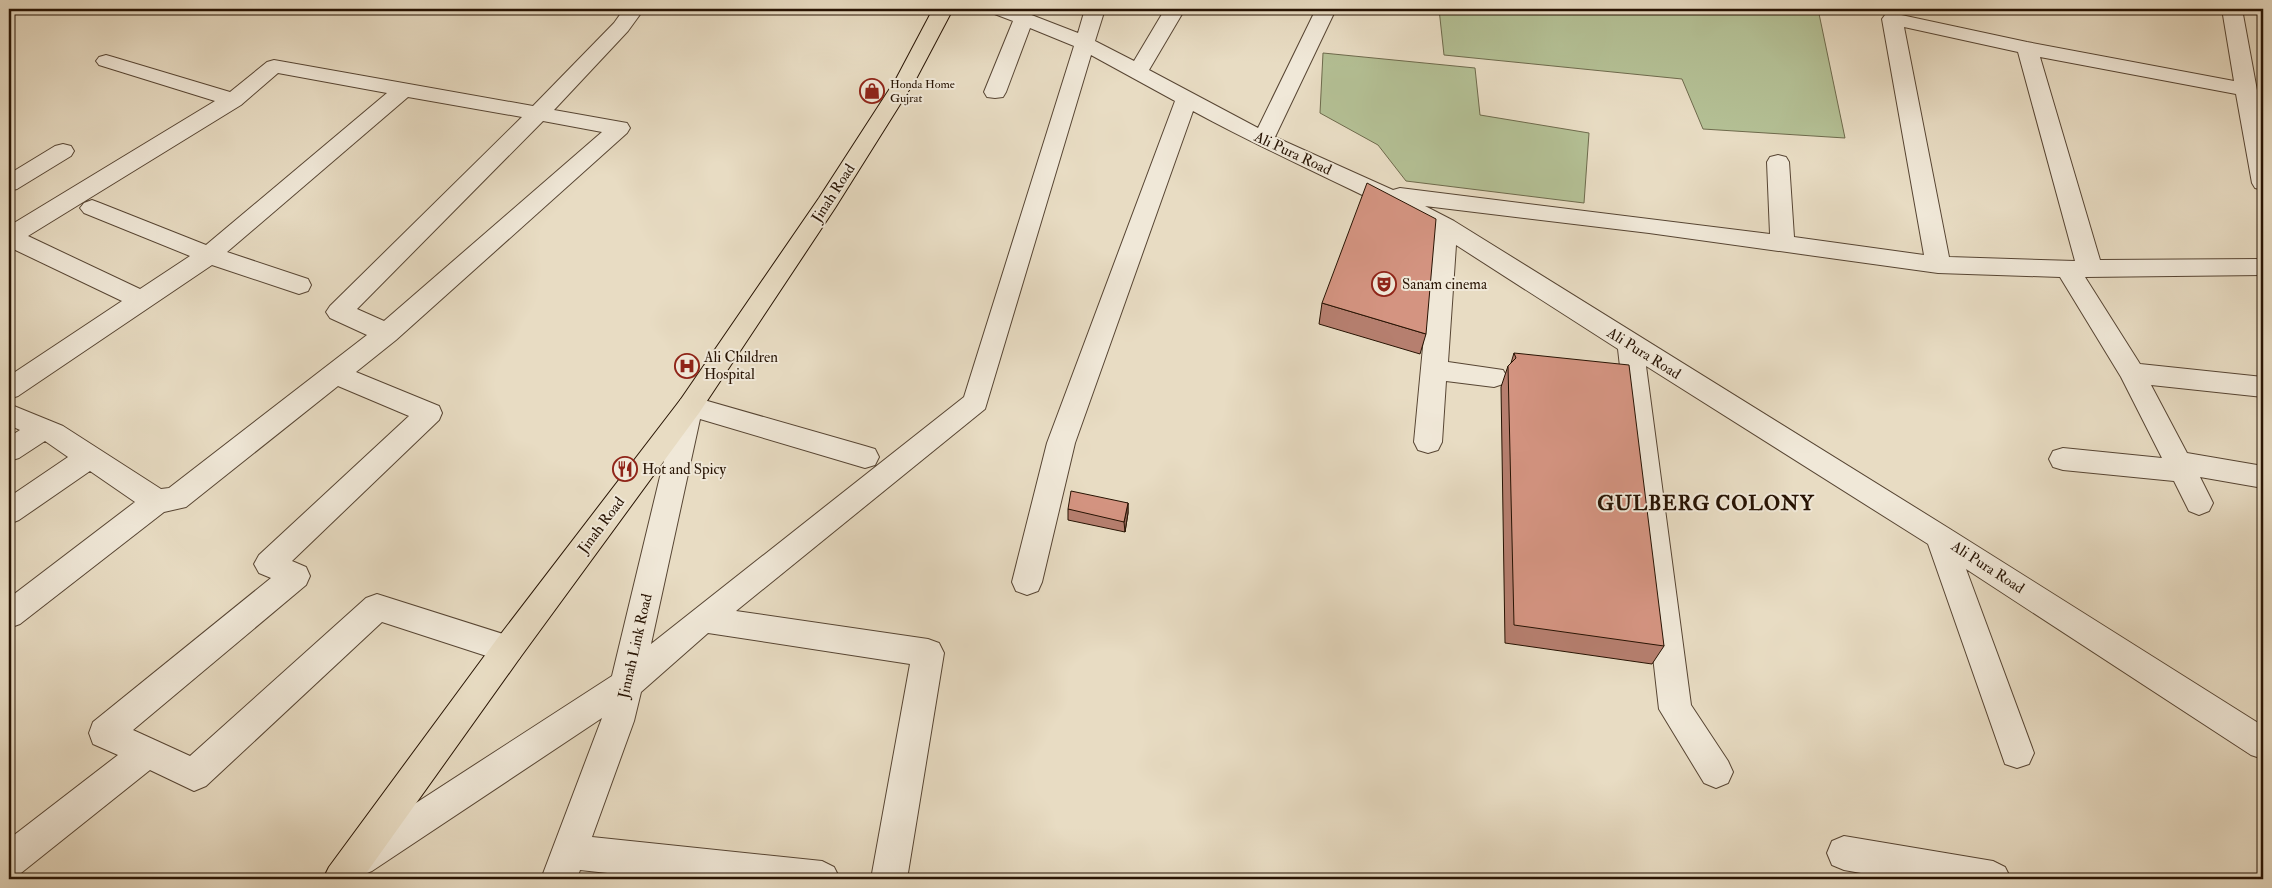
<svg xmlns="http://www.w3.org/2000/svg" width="2272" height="888" viewBox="0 0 2272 888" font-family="'IM FELL Double Pica',serif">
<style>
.green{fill:#b4c095;stroke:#6e6a4c}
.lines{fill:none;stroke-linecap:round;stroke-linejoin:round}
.minor-casing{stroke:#574533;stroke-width:2}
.major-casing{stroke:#271303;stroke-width:2}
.minor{fill:#f0e8d8;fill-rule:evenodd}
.major{fill:#e8dcc3;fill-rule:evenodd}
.wall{fill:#b67f6f;stroke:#271303}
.shaded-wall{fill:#94685a;stroke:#271303}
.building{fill:#d49481;stroke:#271303}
.labels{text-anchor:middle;stroke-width:4;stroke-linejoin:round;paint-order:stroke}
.far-poi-label{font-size:12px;fill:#271303;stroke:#f0e8d8;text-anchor:start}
.street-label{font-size:15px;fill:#271303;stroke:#f0e8d8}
.poi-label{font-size:15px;fill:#271303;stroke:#f0e8d8;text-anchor:start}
.district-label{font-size:20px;font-weight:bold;letter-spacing:1px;fill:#271303;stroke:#f0e8d8}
</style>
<rect width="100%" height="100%" fill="#e8dcc3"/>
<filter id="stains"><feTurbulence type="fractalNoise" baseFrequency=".004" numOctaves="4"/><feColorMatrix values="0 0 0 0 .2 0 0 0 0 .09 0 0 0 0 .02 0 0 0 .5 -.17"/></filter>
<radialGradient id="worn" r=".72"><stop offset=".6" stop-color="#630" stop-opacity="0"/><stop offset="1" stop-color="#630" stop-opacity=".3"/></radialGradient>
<path class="green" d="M1439,9H1818L1845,138L1703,129L1682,79L1444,55Z
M1323,53L1475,68L1480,115L1589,133L1584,203L1406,181L1378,145L1320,113Z"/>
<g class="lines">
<defs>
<path id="minor" d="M624,9H644L628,31L554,110L627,123L630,128L627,133L396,340L356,372L439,406L442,413L439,420L292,561L306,567L310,576L306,585L133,730L190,756L366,598L377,594L519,639L524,649L519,659L508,663L382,622L206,786L194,791L150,770L21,873L9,878V839L118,755L93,744L89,733L93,722L271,578L259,573L254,564L259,555L409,416L338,386L186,507L164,512L20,624L9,628V598L135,502L90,471L19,520L9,524V497L68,457L45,441L19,458L9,461V437L20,430L9,425V404L63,426L161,489L169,488L367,335L330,318L326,312L330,306L522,117L408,97L227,252L308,279L311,285L308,291L299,294L212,265L18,396L9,399V376L122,301L9,247V226L215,101L99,65L96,61L99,57L106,55L113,57L230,92L267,62L274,60L533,106L614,23ZM278,73L387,93L206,245L100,203L92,200L84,203L80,208L84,213L190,256L140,289L28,236L241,105ZM543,121L602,132L384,321L357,309Z
M989,9H1016L1078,33L1085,9H1105L1095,41L1134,61L1165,9H1185L1149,70L1258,128L1316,9H1336L1275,137L1393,190L1400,188L1770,234L1767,162L1770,157L1778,155L1786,157L1789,162L1794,237L1924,255L1882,19L1885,15L1892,13L2027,42L2234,81L2222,9H2242L2263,123V190L2255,188L2252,183L2236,94L2040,57L2100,260L2263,259V275L2085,277L2140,364L2263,377V397L2151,385L2187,453L2263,466V488L2200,477L2213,503L2209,511L2199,515L2189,511L2174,481L2063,470L2053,467L2049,459L2053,451L2063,448L2162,458L2121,377L2060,277L1938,273L1649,233L1425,206L1454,221L1950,529L2263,726V759L2251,755L1966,569L2034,753L2029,764L2017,768L2005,764L1928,544L1646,366L1691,705L1728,761L1733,772L1728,783L1716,788L1704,783L1659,709L1618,349L1456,245L1448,362L1503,370L1507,377L1503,384L1494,387L1446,381L1442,442L1438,450L1428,453L1418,450L1414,442L1434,231C1354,189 1272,154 1193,111L1075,443L1042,582L1038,591L1027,595L1016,591L1012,582L1047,443L1175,101L1091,55L985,409L736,611L928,639L939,643L944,653L907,879H871L910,664L708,633L641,692L634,721L592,837L822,861L834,867L840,879H663L580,870L577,879H541L602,718L372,871L360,876L348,871L343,859L348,847L612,676L677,406L681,399L690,396L865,446L875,449L879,457L875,465L865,468L700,419L651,644L964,397L1074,46L1030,28L1006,92L1003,97L995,98L987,97L984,92L1013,21L992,13ZM1904,27L2018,52L2075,261L1949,257Z
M63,144L71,146L74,151L71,156L17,189L9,191V174L55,146Z
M1844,836L1993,861L2005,867L2011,879H1895L1844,870L1832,865L1827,853L1832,841Z"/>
<path id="major" d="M933,9H953L916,79L835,208L699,413L519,659L362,879H323L329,867L497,639L681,399L819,198L896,79Z"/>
</defs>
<use href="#minor" class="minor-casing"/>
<use href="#major" class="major-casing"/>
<use href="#minor" class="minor"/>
<use href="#major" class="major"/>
</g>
<path class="wall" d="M1322,303L1426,334L1420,354L1319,324Z
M1514,353L1664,646L1652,664L1505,643L1501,387L1508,366L1511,363Z
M1128,503V513L1125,532L1068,520V509Z"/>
<path class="shaded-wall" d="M1128,503V513L1125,532L1124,522Z"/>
<path class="building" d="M1367,183L1436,219L1426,334L1322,303Z
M1514,353L1629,365L1664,646L1514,625L1508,366L1516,358Z
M1071,491L1128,503L1124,522L1068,509Z"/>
<defs>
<symbol id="shop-ring" viewBox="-11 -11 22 22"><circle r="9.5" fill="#f0e8d8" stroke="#8f2418" stroke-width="1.5"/><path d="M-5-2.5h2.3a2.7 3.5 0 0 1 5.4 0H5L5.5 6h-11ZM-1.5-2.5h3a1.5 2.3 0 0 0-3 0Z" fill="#8f2418"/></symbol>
<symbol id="theatre-ring" viewBox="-11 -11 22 22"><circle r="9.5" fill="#f0e8d8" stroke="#8f2418" stroke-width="1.5"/><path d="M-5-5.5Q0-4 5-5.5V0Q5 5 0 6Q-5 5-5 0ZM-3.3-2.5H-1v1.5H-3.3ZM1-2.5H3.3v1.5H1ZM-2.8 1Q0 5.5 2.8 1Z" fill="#8f2418"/></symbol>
<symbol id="hospital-ring" viewBox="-11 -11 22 22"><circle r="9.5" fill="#f0e8d8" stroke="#8f2418" stroke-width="1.5"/><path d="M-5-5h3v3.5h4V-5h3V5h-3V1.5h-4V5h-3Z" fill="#8f2418"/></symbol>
<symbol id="restaurant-ring" viewBox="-11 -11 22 22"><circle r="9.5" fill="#f0e8d8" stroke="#8f2418" stroke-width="1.5"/><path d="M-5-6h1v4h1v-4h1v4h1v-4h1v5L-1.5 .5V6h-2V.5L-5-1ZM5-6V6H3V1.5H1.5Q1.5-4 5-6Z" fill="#8f2418"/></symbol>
</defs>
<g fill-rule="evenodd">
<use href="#shop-ring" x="858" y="77" width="28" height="28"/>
<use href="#theatre-ring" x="1370" y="270" width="28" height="28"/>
<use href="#hospital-ring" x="673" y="352" width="28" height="28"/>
<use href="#restaurant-ring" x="611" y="455" width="28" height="28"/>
</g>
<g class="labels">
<g class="far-poi-label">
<text x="890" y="88">Honda Home<tspan x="890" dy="14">Gujrat</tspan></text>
</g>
<g class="street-label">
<text transform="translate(1293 153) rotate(25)" y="5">Ali Pura Road</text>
<text transform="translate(833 193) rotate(-57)" y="5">Jinah Road</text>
<text transform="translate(1644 353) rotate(32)" y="5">Ali Pura Road</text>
<text transform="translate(601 525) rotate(-53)" y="5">Jinah Road</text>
<text transform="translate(1988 567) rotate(33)" y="5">Ali Pura Road</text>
<text transform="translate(635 646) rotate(-77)" y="5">Jinnah Link Road</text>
</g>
<g class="poi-label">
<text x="1402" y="289">Sanam cinema</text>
<text x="704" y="362">Ali Children<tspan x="704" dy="17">Hospital</tspan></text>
<text x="642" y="474">Hot and Spicy</text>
</g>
<g class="district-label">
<text x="1706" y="510">GULBERG COLONY</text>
</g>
</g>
<rect width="2272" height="888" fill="none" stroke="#e8dcc3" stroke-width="30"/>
<rect x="10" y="10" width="2252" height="868" fill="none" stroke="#271303" stroke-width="2.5"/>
<rect x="15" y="15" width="2242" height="858" fill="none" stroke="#271303"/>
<rect width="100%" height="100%" filter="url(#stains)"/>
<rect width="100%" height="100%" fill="url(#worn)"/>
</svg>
